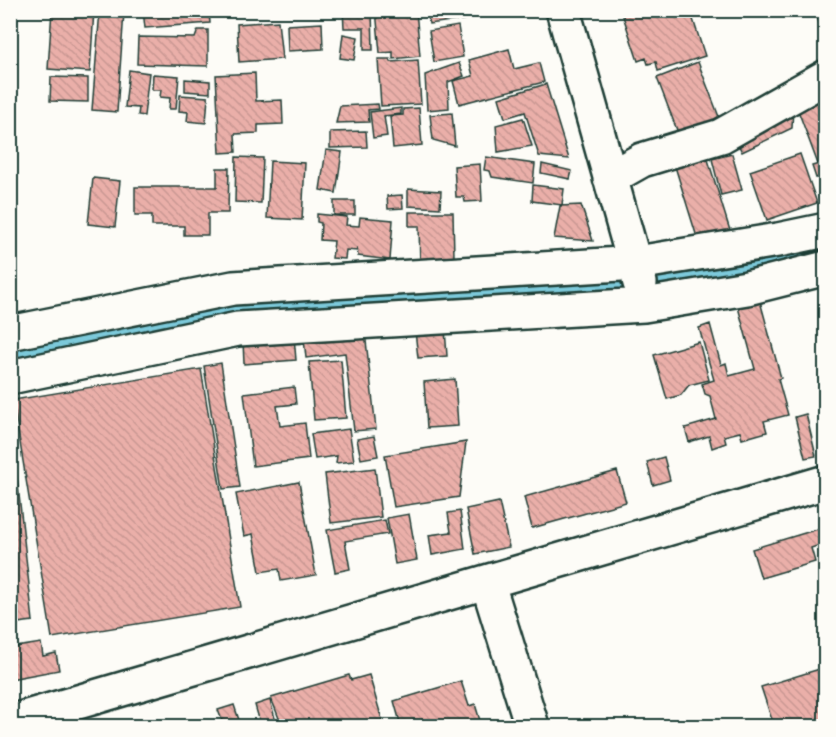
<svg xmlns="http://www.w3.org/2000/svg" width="836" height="737" viewBox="0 0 836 737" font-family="Pangolin,sans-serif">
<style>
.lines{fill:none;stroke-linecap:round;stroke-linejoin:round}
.canal{stroke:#7cc9da;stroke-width:30}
.building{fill:url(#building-back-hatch);stroke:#1f3d34;stroke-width:1.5}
.minor-casing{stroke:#1f3d34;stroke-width:38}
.major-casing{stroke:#1f3d34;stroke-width:38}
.minor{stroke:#fdfcf7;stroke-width:33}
.major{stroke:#fdfcf7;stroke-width:33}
</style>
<defs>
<pattern id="building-back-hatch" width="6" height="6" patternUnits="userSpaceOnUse" patternTransform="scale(1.5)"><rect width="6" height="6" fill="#eaafa9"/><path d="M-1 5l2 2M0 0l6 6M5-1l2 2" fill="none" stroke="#c89792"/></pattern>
</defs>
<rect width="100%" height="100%" fill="#fdfcf7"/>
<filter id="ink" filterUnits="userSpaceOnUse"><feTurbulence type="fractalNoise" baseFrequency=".0167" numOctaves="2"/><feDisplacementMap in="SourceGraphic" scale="12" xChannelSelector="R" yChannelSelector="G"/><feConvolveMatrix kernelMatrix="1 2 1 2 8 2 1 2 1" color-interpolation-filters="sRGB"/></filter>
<g filter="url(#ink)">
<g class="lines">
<path class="canal" d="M10,360L207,314L575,289L741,270L826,249"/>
</g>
<path class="building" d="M52,10H94L90,72L48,69Z
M100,10L124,12L117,112L92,110Z
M143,10H209L210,23L145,28Z
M343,10H372L373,50H364V28H344Z
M376,10H416L420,56L393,59V52L380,53Z
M427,10H497L498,15L429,24Z
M621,10H690L705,56L658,71L656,62L648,64L646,58L638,61Z
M815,10H826V45Z
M278,21L282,59L239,62L237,24Z
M322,23L323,49L288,51L287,25Z
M458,26L463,57L434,62L429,31Z
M198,30H208V66L137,64L138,37L195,38Z
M343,34L358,37L354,60L340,58Z
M509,49L514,69L539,63L544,82L459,104L453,81L473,76L469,60Z
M378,59H390L391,62L418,60L421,104L381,106Z
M698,62L721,122L680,138L657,78Z
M459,63L464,76L448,82L449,108L427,110L425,75Z
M129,70L149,73L144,116L138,115L139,108L125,107Z
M255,73L256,101L282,100L283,124L258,125V133L235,134L236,152L220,153L216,75Z
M153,74L179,76L176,109H169L170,98L160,97L161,90H152Z
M51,77L88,78V102L50,101Z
M185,79L210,81V93L185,91Z
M546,84L569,159L539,156L525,112L505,118L499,98Z
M826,94V161L818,164L796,105Z
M180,95L208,97L206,123L187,121L188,112L179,111Z
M378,104L379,109L368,110L369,122L336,123L340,106Z
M793,107L792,128L742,152L737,142Z
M401,108V114L384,116L387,136L373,138L370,112Z
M419,108L422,145L393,148L390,116L403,115V109Z
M452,113L455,146L433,140L430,115Z
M523,118L532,146L498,152L496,125Z
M366,131L367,147L330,148V132Z
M326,150L342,152L336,193L320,190Z
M705,150L732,237L700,247L673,160Z
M732,154L742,190L721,195L712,159Z
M800,154L817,203L767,220L750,171Z
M236,157L263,158L261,203L235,202Z
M486,157L535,164L533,183L492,177L490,171L484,170Z
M270,161L305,163L302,220L267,218Z
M826,162V175L816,178L812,166Z
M480,164L482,201L465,202L464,197H456L454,166Z
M542,164L572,171L570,179L541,173Z
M217,168H229L228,213H208V235H184V226H152V215H135V187H217Z
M93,178L120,181L115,227L88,224Z
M533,185L564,189L562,205L532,201Z
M408,189L441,191L440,208L408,206Z
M402,195L403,208L388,209L387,196Z
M334,201H355V215H334Z
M581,205L593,241L554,238L560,206Z
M409,212H453L454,257L447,261L420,266L419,226H409Z
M317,214L347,217L346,225L359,226L360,217L393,220L390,260L358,256L357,247V251L346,250L345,259L332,258L334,241L320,240L321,223L317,222Z
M760,301L781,378L778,379L788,415L764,421L767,432L742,439L740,432L724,436L726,443L712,448L709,436L689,442L685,428L716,419L710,396L705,394L702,384L714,380L699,328L710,324L721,365L726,363L729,376L755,369L738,307Z
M445,329L447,356L418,358L415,331Z
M365,332L376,429L354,431L345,353L306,358L304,339Z
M294,337L296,360L244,364L243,341Z
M699,342L709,380L689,385L681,395L667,399L654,355Z
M341,360L346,418L314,420L309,362Z
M221,363L240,487L223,489L204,366Z
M201,369L240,607L52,638L13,400Z
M455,379L458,426L427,428L424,382Z
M294,387L296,404L277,406L280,426L305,423L309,459L253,466L244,393Z
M10,414L33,621L10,624Z
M806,414L816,456L805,458L795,417Z
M349,429L354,461L336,463L337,456L315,459L311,434Z
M374,436L378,456L361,459L357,439Z
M466,442L459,497L394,507L385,455Z
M664,457L670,480L653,485L647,462Z
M375,468L381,517L331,523L325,474Z
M617,471L626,502L532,528L524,497Z
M299,482L316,575L281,581L279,569L260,572L253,534L244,536L236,494Z
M499,502L509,547L475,554L466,509Z
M460,511L465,549L432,555L429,535L451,532L448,513Z
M409,514L417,560L395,564L387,518Z
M385,520L388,534L345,541L350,569L335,572L327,530Z
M818,529L823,544L811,548L815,562L761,578L752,549Z
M41,643L43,656L56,653L59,670L10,679V648Z
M826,667V726H774L761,687Z
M349,675L351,680L369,675L384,726H282L271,698Z
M461,681L469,706L475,704L481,724L475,726H401L394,701Z
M270,700L277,726H261L255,705Z
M234,705L241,726H224L218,710Z"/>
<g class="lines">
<defs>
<path id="minor" d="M563,10L640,283
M610,178L642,160L721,136L826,77
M10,333L233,288L637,263L778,240L826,230
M10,377L238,329L644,305L747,288L826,268
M488,584L532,726"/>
<path id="major" d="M10,722L826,482"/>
</defs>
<use href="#minor" class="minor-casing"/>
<use href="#major" class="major-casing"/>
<use href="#minor" class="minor"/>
<use href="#major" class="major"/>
</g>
</g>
<rect width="836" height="737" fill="none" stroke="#fdfcf7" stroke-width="36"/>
<rect x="18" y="18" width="800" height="701" fill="none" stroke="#1f3d34" stroke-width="2" filter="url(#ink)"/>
</svg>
